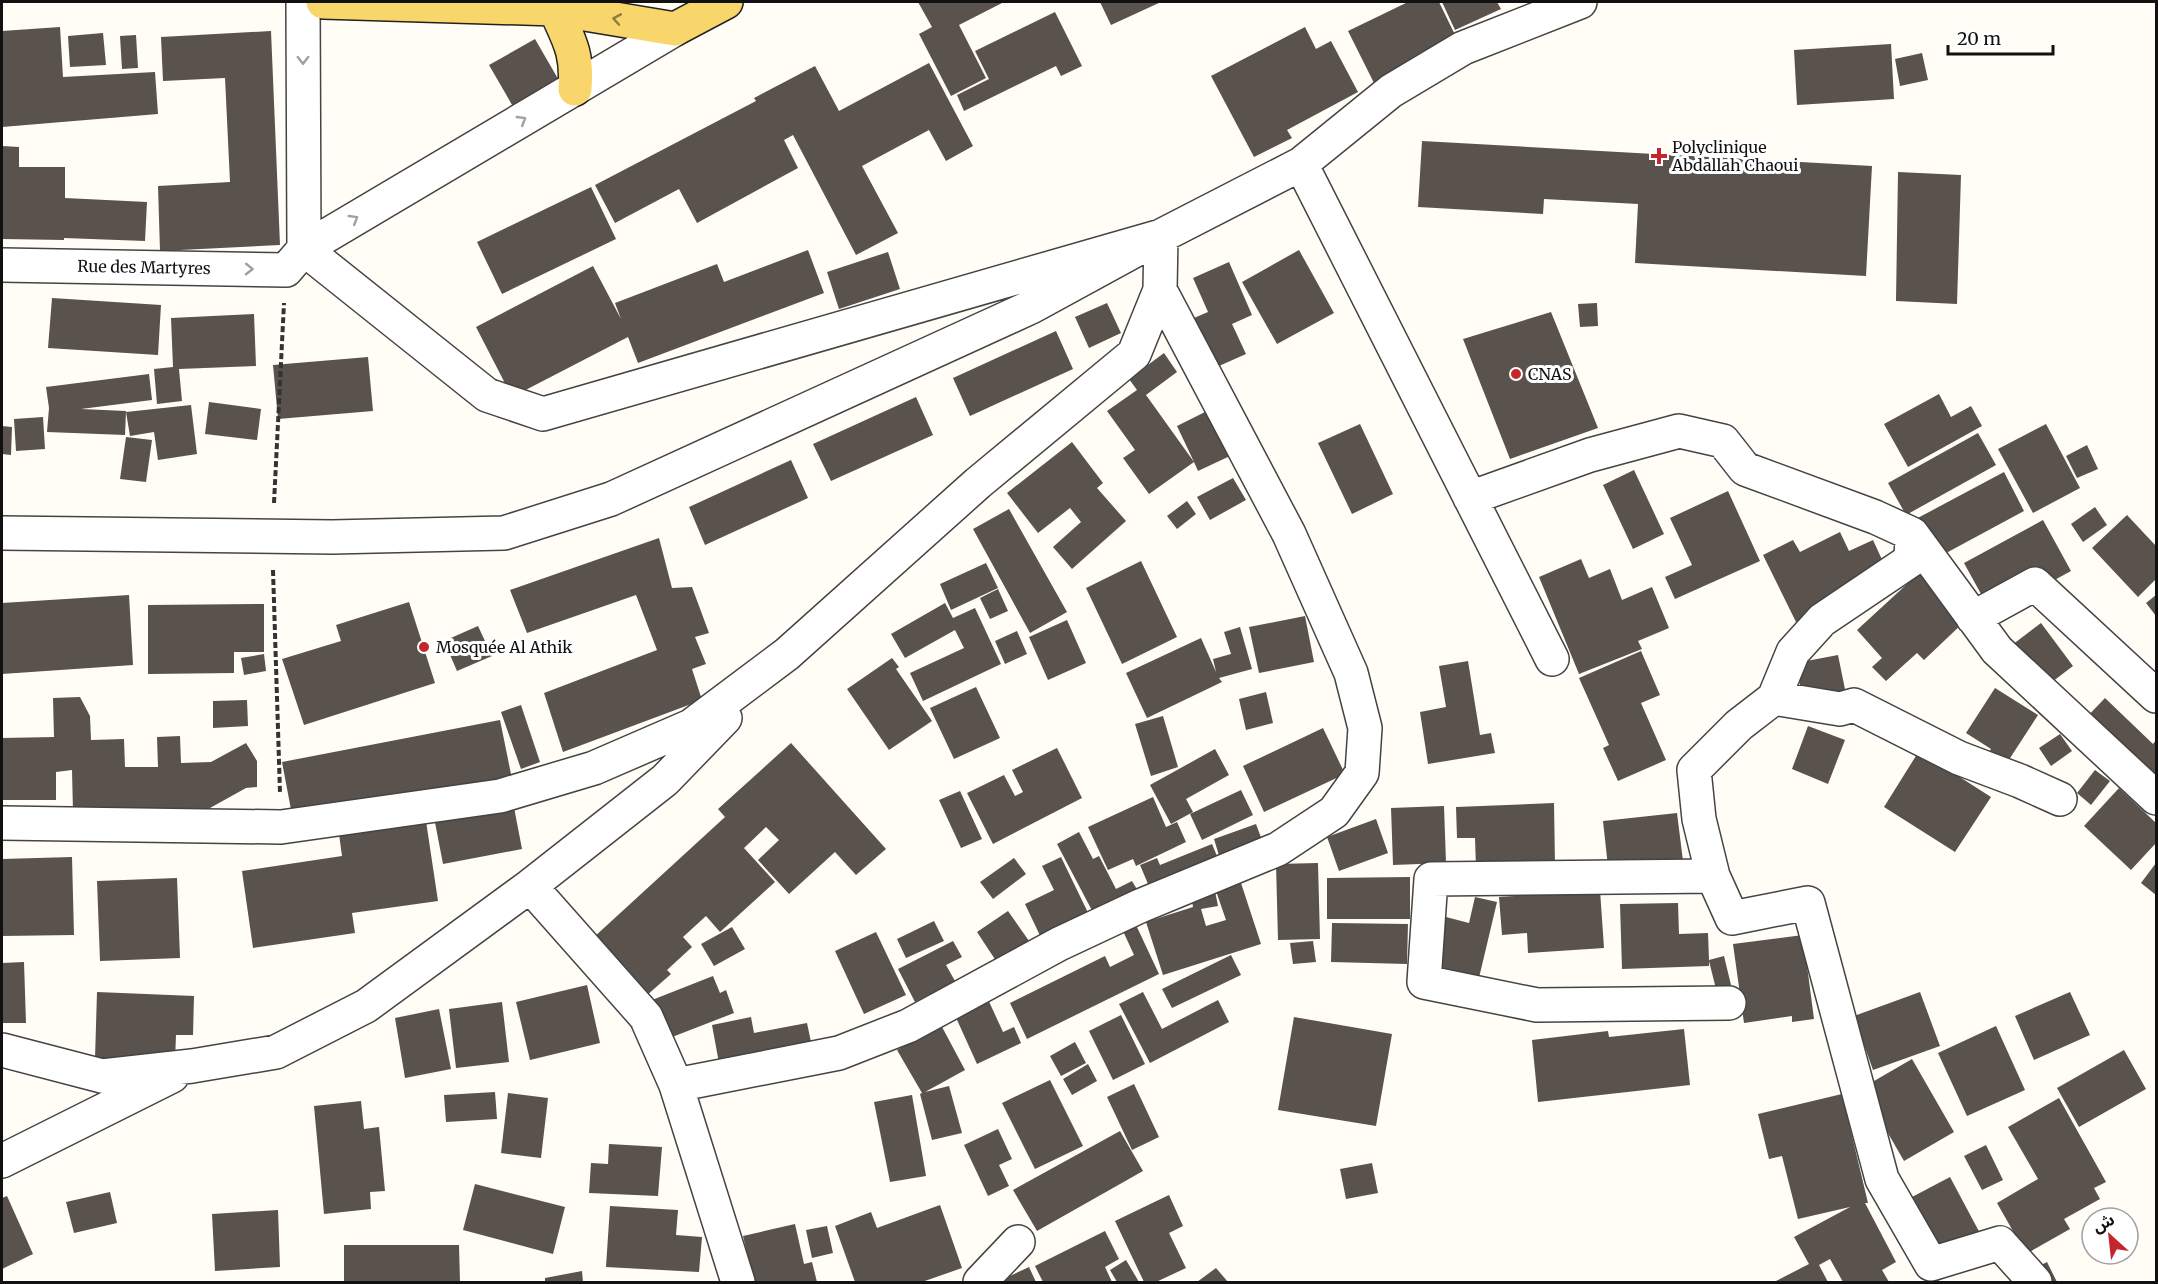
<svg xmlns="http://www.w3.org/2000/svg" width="2158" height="1284" viewBox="0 0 2158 1284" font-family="Merriweather,'Noto Sans Arabic',serif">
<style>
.building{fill:#5a524d}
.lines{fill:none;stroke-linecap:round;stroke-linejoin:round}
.minor-casing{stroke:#444;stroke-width:36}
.major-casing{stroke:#222;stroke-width:36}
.path{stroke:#333;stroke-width:4;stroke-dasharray:6 3;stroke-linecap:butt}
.minor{stroke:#fff;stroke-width:33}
.major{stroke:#f9d66b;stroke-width:33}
.oneway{stroke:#917d42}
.oneway2{stroke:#a0a0a0}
.poi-dot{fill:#c4262e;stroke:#fff;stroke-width:2}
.labels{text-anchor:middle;stroke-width:6;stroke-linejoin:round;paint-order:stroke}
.poi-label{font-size:16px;fill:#111;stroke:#fff;text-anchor:start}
.street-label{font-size:16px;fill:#111;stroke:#fff}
</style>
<rect width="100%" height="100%" fill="#fffdf5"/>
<path class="building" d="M918,2H1004L959,25L986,78L951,96L919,34L932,27Z
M1100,2H1161L1111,25Z
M1408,2H1439L1460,45L1376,87L1348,31Z
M1442,2H1497L1501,9L1455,30Z
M1055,12L1082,66L1061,76L1056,66L964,111L957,95L989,79L975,51Z
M60,27L63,77L155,72L158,114L2,127V31Z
M1305,27L1316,49L1331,41L1358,92L1287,130L1292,138L1254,157L1211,76Z
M271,31L280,245L160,251L158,186L230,182L225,78L163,81L161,37Z
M103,33L106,65L70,67L68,36Z
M136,35L138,68L122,69L120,36Z
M535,39L561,84L515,110L489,65Z
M1891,44L1894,99L1797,105L1794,50Z
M1922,53L1928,80L1900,86L1895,59Z
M929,63L973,146L946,161L929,130L862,166L898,233L856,255L793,135L784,140L798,168L697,223L679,189L615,223L595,185L756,101L754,98L815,66L839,111Z
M1422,141L1872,166L1866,276L1635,263L1638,204L1544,199L1543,214L1418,207Z
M2,146L19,147V167H65V198L147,202L145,241L64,238V240L2,239Z
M1898,172L1961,175L1957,304L1896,301Z
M591,187L616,239L502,294L477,242Z
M808,250L824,293L638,363L628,337L512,397L476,327L593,266L621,319L615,303L717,264L724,282Z
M1299,250L1334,313L1277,344L1242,282Z
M888,252L900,289L839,309L827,272Z
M1229,262L1252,315L1232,324L1246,354L1210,370L1187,321L1208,312L1193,278Z
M52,298L161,305L158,355L48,348Z
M1107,303L1121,333L1089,348L1075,317Z
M1597,303L1598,326L1580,327L1578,304Z
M1551,312L1598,428L1510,459L1463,339Z
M254,314L256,366L179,369L182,401L157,404L154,369L173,367L171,318Z
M1056,331L1073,369L970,416L953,378Z
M1164,353L1177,372L1146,395L1194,462L1177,426L1209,410L1230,456L1198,471L1194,462L1149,494L1123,458L1135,450L1107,411L1137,390L1129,379Z
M368,357L373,411L278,419L273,365Z
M149,374L152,400L81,409L126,411L125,435L47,432L49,408L46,387Z
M1939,394L1951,417L1971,406L1982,426L1908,467L1884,424Z
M916,397L933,435L831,481L813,444Z
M209,402L261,409L257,440L205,434Z
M191,405L197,454L158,460L154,432L130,436L126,412Z
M43,417L45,449L16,451L14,419Z
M1360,424L1393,494L1352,514L1318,443Z
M2046,424L2080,488L2033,513L1998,449Z
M2,426L12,427L11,455L2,454Z
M1978,433L1996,465L1906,515L1888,483Z
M126,437L152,440L146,482L120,479Z
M1072,442L1103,483L1097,488L1126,521L1072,569L1053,547L1081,522L1070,508L1038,533L1007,493Z
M2087,445L2098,469L2077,478L2066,456Z
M791,460L808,498L705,545L689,507Z
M1634,470L1664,534L1633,549L1603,485Z
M2004,472L2024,511L1935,559L1914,520Z
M1233,478L1246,500L1210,520L1197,497Z
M1728,491L1760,561L1675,599L1665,577L1692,565L1670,518Z
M1187,501L1196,514L1177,529L1167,516Z
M2095,507L2107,525L2083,542L2071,524Z
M1009,509L1067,612L1030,633L973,529Z
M2127,515L2156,546V579L2138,597L2092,548Z
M2043,520L2071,571L1992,614L1964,563Z
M1840,532L1849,551L1873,540L1890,577L1796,622L1763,555L1793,540L1800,552Z
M659,538L672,588L692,587L709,633L695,637L706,664L692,669L702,700L563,752L544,693L657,650L636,595L527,633L510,590Z
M1581,559L1589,578L1610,569L1622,600L1652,587L1669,628L1638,641L1642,649L1579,674L1539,577Z
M1141,561L1177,637L1122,664L1086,588Z
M986,563L998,588L951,610L940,584Z
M1919,573L1964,622L1924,660L1917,653L1886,681L1872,667L1882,658L1857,630Z
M998,589L1008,611L990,619L980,598Z
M129,595L133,665L2,674V603Z
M2156,595V616L2146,603Z
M409,602L435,683L304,725L282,659L341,641L336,625Z
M945,603L953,618L975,608L1001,664L923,701L910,673L964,648L955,630L905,658L891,634Z
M264,604V652H234V673L148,674V605Z
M1305,616L1314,662L1259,673L1249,627Z
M1067,620L1086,663L1048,680L1029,637Z
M2041,623L2073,666L2044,688L2012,645Z
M478,626L492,656L457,671L444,641Z
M1240,627L1252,669L1219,678L1222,682L1147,718L1126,673L1201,638L1216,672L1213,659L1231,654L1224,632Z
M1017,631L1027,654L1005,664L995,641Z
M1641,651L1660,695L1641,703L1666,760L1618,781L1603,748L1609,745L1579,678Z
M264,654L266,671L244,675L241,658Z
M1838,655L1847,699L1804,707L1796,663Z
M892,658L899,667L896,669L932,721L889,750L847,689Z
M1468,661L1480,735L1491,733L1495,753L1428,764L1420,712L1446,707L1439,666Z
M976,687L1000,738L954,759L930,708Z
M1995,688L2038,715L2001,772L1984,761L1991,749L1966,733Z
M1266,692L1273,723L1246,730L1239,699Z
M80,697L90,716L91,740L124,739L125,767H158L157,737L180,736L181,763L211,762L246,743L257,761V787L246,788L210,808L73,812L72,770L56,772V800H2V738L54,737L53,698Z
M2105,698L2153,744L2156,740V792L2083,721Z
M247,700L248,726L213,728V701Z
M521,705L540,762L521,769L501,712Z
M1163,716L1178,767L1151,776L1135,724Z
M500,720L513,784L427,800L425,790L292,815L282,762Z
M1808,726L1845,740L1828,784L1792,769Z
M1323,728L1345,774L1264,812L1243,766Z
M2060,734L2072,751L2051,766L2039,748Z
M791,743L886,849L856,875L835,852L789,894L758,860L779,840L766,827L744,848L775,882L720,932L706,916L683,937L692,947L667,970L671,974L646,996L593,938L725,817L718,809Z
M1057,748L1082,798L993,844L967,793L1004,775L1015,796L1023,792L1012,770Z
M1215,749L1229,775L1186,799L1193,812L1171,824L1150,785Z
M1919,751L1991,797L1955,852L1884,807Z
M2095,770L2110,781L2091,805L2077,793Z
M2119,788L2156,823V843L2131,870L2084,826Z
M1241,790L1253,815L1202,840L1190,814Z
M960,791L982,839L961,848L939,800Z
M512,797L522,849L443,864L433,812Z
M1153,797L1166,827L1177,822L1186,842L1136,866L1133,859L1108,870L1088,827Z
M1554,803L1555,865L1476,868L1475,838H1457L1456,807Z
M1444,806L1446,863L1393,865L1391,808Z
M1677,813L1683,861L1610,885L1603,821Z
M1376,819L1388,853L1339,871L1327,837Z
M426,821L438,901L352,913L355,933L253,948L242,871L342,856L339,834Z
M1256,824L1265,848L1221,862L1214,839Z
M1079,832L1093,859L1099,856L1116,889L1132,881L1141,896L1097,920L1057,844Z
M1212,844L1220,863L1151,891L1140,865L1157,858L1160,865Z
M72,857L74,935L2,936V859Z
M1061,857L1093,923L1045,946L1025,904L1054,890L1042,866Z
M1014,858L1026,874L993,899L980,882Z
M1318,863L1320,939L1278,940L1276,864Z
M2156,863V895L2141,883Z
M1410,877V919H1327V878Z
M177,878L180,958L100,961L97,881Z
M1241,883L1261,944L1163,975L1146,922L1193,907L1191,895L1215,891L1218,906L1201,909L1206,926L1226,920L1216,891Z
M1600,890L1604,948L1528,953L1527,933L1502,935L1499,897Z
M1475,897L1497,902L1478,982L1433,971L1446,917L1469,923Z
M1678,903L1679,934L1708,933L1709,960L1724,956L1731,985L1716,989L1709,961V966L1622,969L1620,904Z
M1008,911L1034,948L1002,970L977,932Z
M934,921L944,941L906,958L897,939Z
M1332,923L1408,924L1407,964L1331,962Z
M1136,925L1159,974L1027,1039L1010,1003L1105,956L1110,967L1134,955L1123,931Z
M732,927L745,949L714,966L701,944Z
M876,932L906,995L864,1014L835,951Z
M1803,935L1814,1019L1792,1022V1016L1744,1023L1733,944Z
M953,941L962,957L946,965L955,981L915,1002L898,969Z
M1313,941L1316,962L1293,964L1290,943Z
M1231,955L1241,975L1172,1008L1162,989Z
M24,962L26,1023H2V963Z
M713,976L720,993L726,990L734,1013L667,1039L652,1000Z
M587,985L600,1043L530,1060L516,1002Z
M97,992L194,996L193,1035H176L175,1061L95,1059Z
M1143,992L1162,1029L1218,1000L1229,1022L1150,1063L1119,1004Z
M1920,992L1940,1046L1873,1070L1854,1016Z
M2070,992L2090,1035L2034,1060L2015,1016Z
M986,995L1003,1032L1014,1027L1021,1043L977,1064L953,1011Z
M502,1002L509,1062L456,1068L449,1009Z
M439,1009L451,1069L405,1078L395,1018Z
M1121,1015L1145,1064L1113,1080L1089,1031Z
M751,1017L754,1033L807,1023L814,1056L721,1074L712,1025Z
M1294,1017L1392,1034L1376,1126L1278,1110Z
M941,1025L965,1070L925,1092L949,1086L962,1133L932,1140L920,1094L922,1093L897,1050Z
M1996,1026L2025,1090L1967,1116L1938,1053Z
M1684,1029L1690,1085L1538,1102L1532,1040L1608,1031L1609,1037Z
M1075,1042L1086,1063L1061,1076L1050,1056Z
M2124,1050L2146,1089L2079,1127L2057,1088Z
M1912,1059L1954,1132L1904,1161L1862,1088Z
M1088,1064L1097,1081L1072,1095L1063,1079Z
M1050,1080L1083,1146L1035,1169L1002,1103Z
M1134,1084L1159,1137L1132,1150L1107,1097Z
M495,1092L497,1119L446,1122L444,1095Z
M508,1093L548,1098L541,1158L501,1153Z
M1842,1094L1868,1203H1865L1896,1262L1882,1270L1889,1282H1843L1830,1259L1819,1265L1828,1282H1774L1809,1264L1794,1237L1850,1207L1798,1219L1782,1156L1769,1159L1758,1114Z
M912,1095L926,1176L890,1182L874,1102Z
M2059,1098L2106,1182L2094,1188L2100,1199L2064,1219L2070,1229L2026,1254L1997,1203L2038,1179L2008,1127Z
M361,1101L364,1129L379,1127L385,1191L370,1192L371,1209L324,1214L314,1106Z
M998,1129L1012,1159L999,1165L1009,1186L988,1196L964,1145Z
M1120,1131L1143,1171L1037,1231L1013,1190Z
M609,1144L662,1147L658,1196L589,1193L591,1163L608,1164Z
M1986,1145L2003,1180L1982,1190L1964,1156Z
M1372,1163L1378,1193L1346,1199L1340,1169Z
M1950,1177L1991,1254L1936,1282L1895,1206Z
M475,1184L565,1207L553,1254L463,1230Z
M110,1192L117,1223L74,1233L66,1202Z
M1169,1195L1183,1226L1169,1233L1186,1268L1156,1282H1144L1115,1221Z
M7,1196L33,1254L2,1269V1198Z
M940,1205L962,1268L922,1282H855L835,1226L871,1212L877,1228Z
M610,1206L678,1210L676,1235L702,1237L699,1272L606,1267Z
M278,1210L280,1267L215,1271L212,1214Z
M795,1224L804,1264L812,1262L817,1282H754L743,1236Z
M827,1226L833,1253L812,1258L806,1230Z
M1105,1231L1119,1259L1105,1267L1112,1282H1043L1035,1266Z
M344,1245H459L460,1282H344Z
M1126,1260L1139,1282H1117L1110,1270Z
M2047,1262L2057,1282H2029L2024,1274Z
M1029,1267L1036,1282H997Z
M1216,1268L1228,1282H1197Z
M582,1271L583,1282H545V1278Z"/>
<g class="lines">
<defs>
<path id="minor" d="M303,2L304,249
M1301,164L1552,659
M304,249L675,29
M2,265L286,270L304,249L487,395L543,414L1161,236L1160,290L1134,354L978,483L787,654L691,726L594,768L500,796L281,827L2,823
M1470,498L1590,455L1679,431L1723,441L1745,469L1875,517L1912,534L1911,560L1822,620L1793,652L1774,698L1739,725L1694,770L1699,819L1713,876L1732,918L1808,903L1882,1179L1931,1264L2000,1243L2035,1282
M2,533L332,537L504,533L611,499L1031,307L1161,236L1301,164L1391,91L1463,48L1580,2
M1912,534L1997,650L2156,798
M1973,618L2035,584L2156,696
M1774,698L1840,709L1854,705L1959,758L2020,781L2060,799
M1713,876L1431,879L1424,982L1537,1005L1729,1003
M530,886L646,1017L676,1085L738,1282
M2,1050L102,1076L192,1066L276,1052L366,1006L530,886L665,780L725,718
M676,1085L839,1053L908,1026L1059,944L1140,906L1278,849L1334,812L1362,773L1365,728L1351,673L1289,534L1160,290
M2,1161L172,1076
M980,1282L1018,1242"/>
<path id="major" d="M323,2L555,9L675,29L726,2
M555,9C569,40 578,53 575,89"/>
</defs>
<use href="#minor" class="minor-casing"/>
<use href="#major" class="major-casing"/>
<path class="path" d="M274,503L284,303
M273,570L280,793"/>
<use href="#minor" class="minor"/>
<use href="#major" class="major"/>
</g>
<defs><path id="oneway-chevron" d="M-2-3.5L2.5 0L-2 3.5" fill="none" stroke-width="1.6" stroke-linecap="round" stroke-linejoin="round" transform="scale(1.5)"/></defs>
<use class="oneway" href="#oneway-chevron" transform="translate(617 19) rotate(-170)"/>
<g class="oneway2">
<use href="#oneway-chevron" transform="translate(303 60) rotate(90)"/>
<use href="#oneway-chevron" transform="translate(522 120) rotate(-31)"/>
<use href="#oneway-chevron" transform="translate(354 219) rotate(-31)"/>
<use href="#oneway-chevron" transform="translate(249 269) rotate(1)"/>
</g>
<g class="poi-dot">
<path d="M1656 147h6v6h6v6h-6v6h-6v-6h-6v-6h6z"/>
<circle cx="1516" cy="374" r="6"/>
<circle cx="424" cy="647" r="6"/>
</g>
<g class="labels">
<g class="poi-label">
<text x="1672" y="153">Polyclinique<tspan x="1672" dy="18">Abdallah Chaoui</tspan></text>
<text x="1528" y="380">CNAS</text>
<text x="436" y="653">Mosquée Al Athik</text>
</g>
<g class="street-label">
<text transform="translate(144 267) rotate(1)" y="6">Rue des Martyres</text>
</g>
</g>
<rect width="2158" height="1284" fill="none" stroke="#111111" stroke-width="6"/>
<g transform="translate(2110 1236) rotate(333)"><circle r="28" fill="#ffffff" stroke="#a0a0a0" stroke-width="1.5"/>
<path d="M0-4.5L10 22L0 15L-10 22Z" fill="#c4262e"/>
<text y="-9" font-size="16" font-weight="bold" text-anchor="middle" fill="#111111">ش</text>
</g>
<path d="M1948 45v9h105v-9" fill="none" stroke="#111111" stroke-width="3"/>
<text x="1957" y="45" font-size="18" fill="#111111" stroke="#ffffff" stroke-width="4.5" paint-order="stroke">20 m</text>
</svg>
